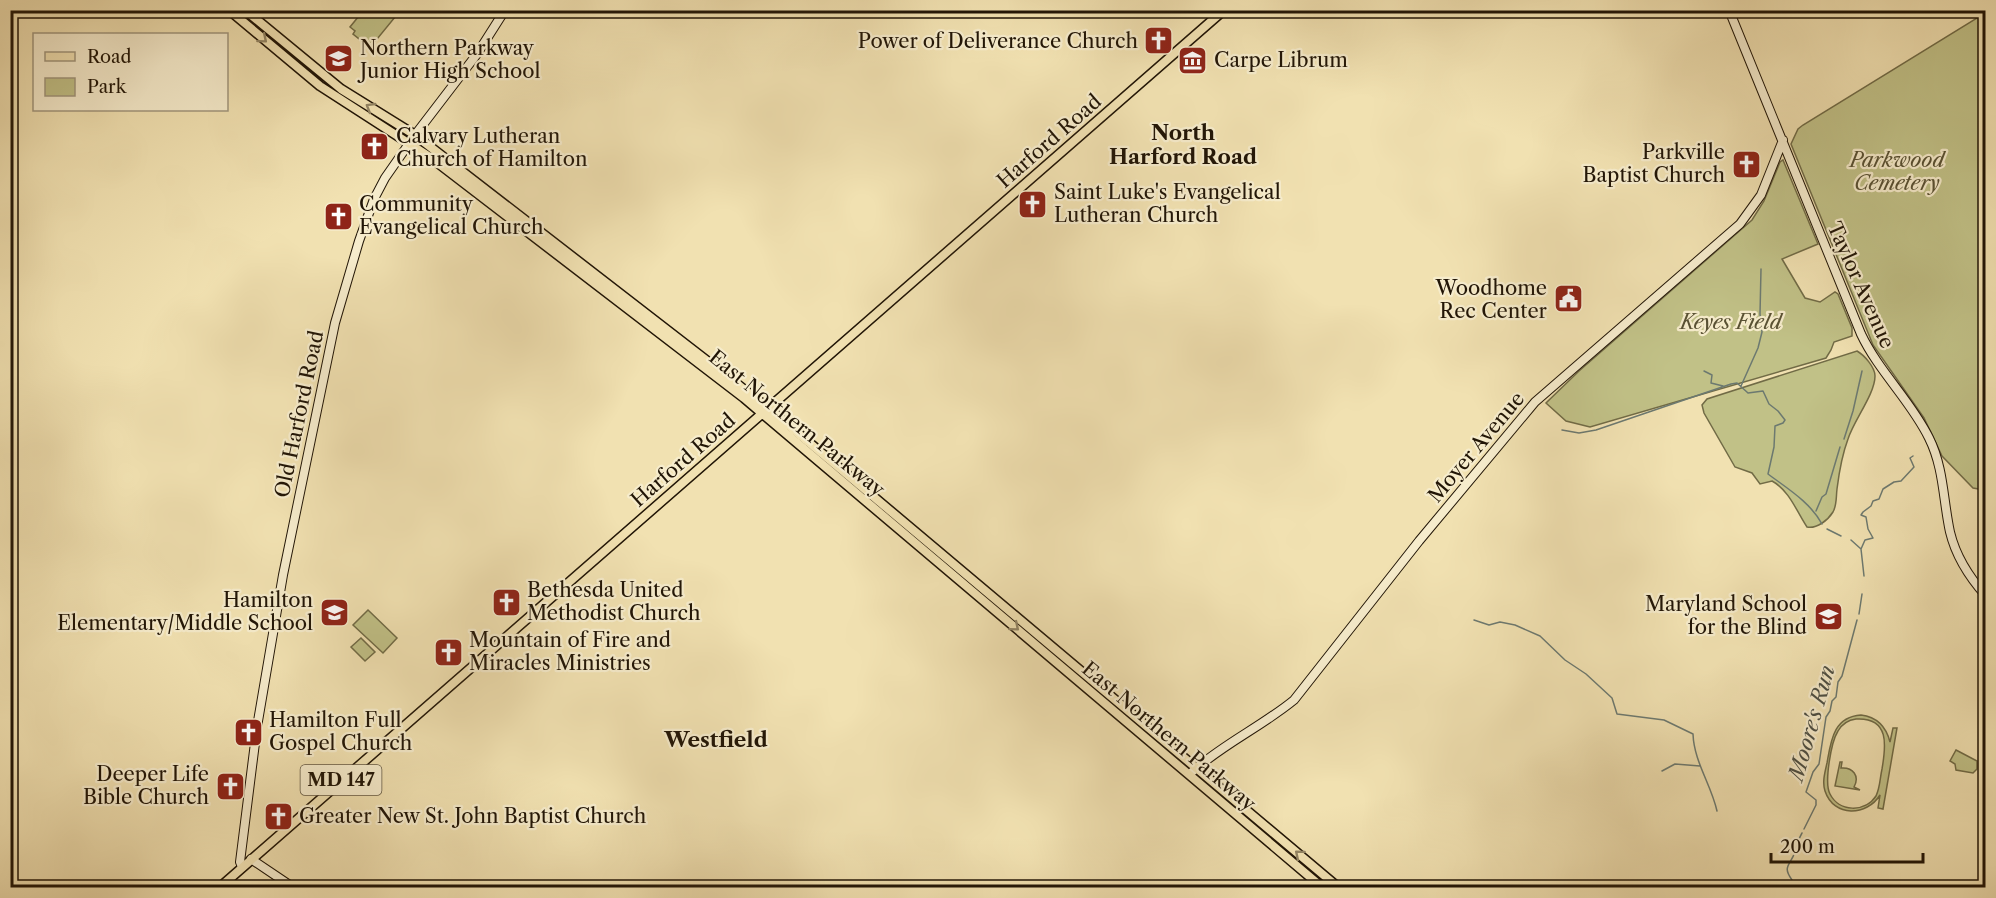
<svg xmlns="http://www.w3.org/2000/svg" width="1996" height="898" viewBox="0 0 1996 898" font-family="'Libre Caslon Text',serif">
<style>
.green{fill:#c1c187;stroke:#716b46;stroke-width:1.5;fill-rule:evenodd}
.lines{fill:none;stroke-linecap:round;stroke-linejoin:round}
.stream{stroke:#6c7970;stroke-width:1.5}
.secondary-casing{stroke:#211506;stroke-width:10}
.primary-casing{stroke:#211506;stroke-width:11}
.secondary{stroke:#f6eccc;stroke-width:8}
.primary{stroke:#f1e1b1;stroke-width:8}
.oneway{stroke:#938564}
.labels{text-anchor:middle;stroke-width:4.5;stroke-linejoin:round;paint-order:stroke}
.shield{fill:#f6eccc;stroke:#615641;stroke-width:1.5}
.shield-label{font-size:18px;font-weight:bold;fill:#211506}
.poi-label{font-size:20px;fill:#211506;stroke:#f6eccc;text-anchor:start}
.street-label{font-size:20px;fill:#211506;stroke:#f6eccc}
.park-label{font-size:20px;font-style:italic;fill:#595133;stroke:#f6eccc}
.neighbourhood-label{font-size:21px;font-weight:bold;fill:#211506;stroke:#f6eccc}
.water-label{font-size:21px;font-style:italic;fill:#4d4f44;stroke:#f6eccc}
</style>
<rect width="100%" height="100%" fill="#f1e1b1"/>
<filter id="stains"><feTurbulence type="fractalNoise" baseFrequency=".00333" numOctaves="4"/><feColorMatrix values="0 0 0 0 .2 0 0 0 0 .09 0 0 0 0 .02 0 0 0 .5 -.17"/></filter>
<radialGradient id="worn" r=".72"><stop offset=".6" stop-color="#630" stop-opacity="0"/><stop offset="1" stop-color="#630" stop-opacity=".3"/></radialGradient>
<path class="green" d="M363,11V10L400,11L373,44L363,42L353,34L355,31L350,27Z
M1985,13V490L1973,488L1942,456L1924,418L1873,345L1791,144L1798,129L1803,125Z
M1783,160L1818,244L1782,259L1805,298L1820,302L1835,292L1838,294L1852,328V336L1834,342L1831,350L1826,358L1590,427L1566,421L1546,403L1579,371L1752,220L1764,201L1780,162Z
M1857,351C1864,355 1875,367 1875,376C1875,394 1854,420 1848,439C1842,455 1839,473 1837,489C1836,497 1837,505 1833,512C1828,520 1817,529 1807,527C1797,512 1789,490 1772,481L1760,484L1752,473L1735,467L1704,413L1702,405L1707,399Z
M368,610L397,638L383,653L353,625Z
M361,638L375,652L365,661L351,647Z
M1861,715C1877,717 1886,726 1890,742L1893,728H1897L1883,809L1878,808L1880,795C1867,816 1834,818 1825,791C1822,782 1825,772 1827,763C1831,741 1833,717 1861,715ZM1856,719C1890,717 1886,746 1882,769C1880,778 1880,788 1876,796C1865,813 1839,812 1830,794C1824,783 1831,742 1838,731C1842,724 1848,720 1856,719Z
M1956,750L1977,761V769L1973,773L1956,770L1955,764L1950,761Z
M1840,762H1842L1841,768C1853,767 1860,776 1854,787L1860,790L1835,786Z"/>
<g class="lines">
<path class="stream" d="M1704,371L1712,375L1711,383L1723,386
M1741,386L1758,348L1762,332L1760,314L1761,269
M1562,430L1579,433L1596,430L1731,384L1737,383L1748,393L1763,391L1769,404L1778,411L1785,420L1783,423L1775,426L1774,447L1768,474C1788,489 1810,502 1822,524
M1844,439L1853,411L1862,371
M1816,511L1822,497L1826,494L1840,447
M1827,529L1841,536
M1851,540L1861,549L1864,576
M1861,549L1865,540L1873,538L1868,529L1866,517L1861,515L1863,512L1871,506L1873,501L1879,499L1883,489L1894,482L1901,481L1914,467L1910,458L1913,456
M1859,614L1862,594
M1474,620L1489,625L1500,622L1515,625L1540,636L1565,660L1586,674L1612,698L1617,714L1664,720L1693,734C1694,762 1711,784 1717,811
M1662,771L1675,764L1700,766
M1804,829L1816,805V800L1806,792L1813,772L1819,764L1826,717L1830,711L1832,701L1836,697L1838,682L1842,676L1857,620
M1791,886L1792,880C1782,866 1790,866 1795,852C1798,844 1796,843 1802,833"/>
<defs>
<path id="secondary" d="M1729,10L1861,334C1879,372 1911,401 1929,438C1944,468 1943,500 1950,532C1956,557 1969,577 1986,596
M1192,772C1223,744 1261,727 1294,700L1419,541L1535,402L1740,224L1761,195L1783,140
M251,859L294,888
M242,867L240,862L257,727L283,575L335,323L359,241L374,199L385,178L415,135L477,54L505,10"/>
<path id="primary" d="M229,10L320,86L430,157L744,398L1323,888
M245,10L341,89L415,135L768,408L1339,888
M219,888L1224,10"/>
</defs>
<use href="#secondary" class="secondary-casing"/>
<use href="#primary" class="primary-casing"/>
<use href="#secondary" class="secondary"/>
<use href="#primary" class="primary"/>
</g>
<defs><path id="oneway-chevron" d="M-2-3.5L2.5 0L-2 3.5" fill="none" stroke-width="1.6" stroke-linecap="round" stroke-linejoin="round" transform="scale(1.5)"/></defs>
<g class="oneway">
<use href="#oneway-chevron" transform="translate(263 39) rotate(40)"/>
<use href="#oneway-chevron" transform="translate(370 107) rotate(-149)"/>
<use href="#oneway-chevron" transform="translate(1015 627) rotate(40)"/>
<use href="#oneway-chevron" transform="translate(1299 854) rotate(-140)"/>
</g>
<defs>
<symbol id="church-square" viewBox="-11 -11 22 22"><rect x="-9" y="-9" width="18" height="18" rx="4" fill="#8f2418" stroke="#f6eccc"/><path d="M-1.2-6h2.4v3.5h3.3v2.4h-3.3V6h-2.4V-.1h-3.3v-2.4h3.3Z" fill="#fff"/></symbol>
<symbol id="school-square" viewBox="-11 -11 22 22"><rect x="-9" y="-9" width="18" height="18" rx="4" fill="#8f2418" stroke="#f6eccc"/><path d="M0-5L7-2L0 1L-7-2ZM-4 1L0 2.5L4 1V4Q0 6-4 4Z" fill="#fff"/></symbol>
<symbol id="museum-square" viewBox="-11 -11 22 22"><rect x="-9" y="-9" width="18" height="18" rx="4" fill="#8f2418" stroke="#f6eccc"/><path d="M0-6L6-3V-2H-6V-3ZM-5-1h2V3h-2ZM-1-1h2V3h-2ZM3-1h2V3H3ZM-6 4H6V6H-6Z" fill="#fff"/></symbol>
<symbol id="civic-square" viewBox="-11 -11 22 22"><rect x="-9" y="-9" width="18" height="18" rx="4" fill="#8f2418" stroke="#f6eccc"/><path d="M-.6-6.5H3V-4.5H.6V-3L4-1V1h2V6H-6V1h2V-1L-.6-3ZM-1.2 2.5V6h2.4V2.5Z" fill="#fff"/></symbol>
</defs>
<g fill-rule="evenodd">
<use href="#church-square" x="1142" y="24" width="33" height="33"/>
<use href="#school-square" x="322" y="42" width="33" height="33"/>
<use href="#museum-square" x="1176" y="44" width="33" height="33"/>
<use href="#church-square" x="358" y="130" width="33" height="33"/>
<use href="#church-square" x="1730" y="148" width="33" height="33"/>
<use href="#church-square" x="1016" y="188" width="33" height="33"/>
<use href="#church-square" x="322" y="200" width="33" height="33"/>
<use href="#civic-square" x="1552" y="282" width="33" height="33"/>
<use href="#church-square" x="490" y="586" width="33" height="33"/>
<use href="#school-square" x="318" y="596" width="33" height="33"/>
<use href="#school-square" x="1812" y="600" width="33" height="33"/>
<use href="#church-square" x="432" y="636" width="33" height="33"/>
<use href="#church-square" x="232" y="716" width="33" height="33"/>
<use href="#church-square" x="214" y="770" width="33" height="33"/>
<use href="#church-square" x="262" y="800" width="33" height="33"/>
</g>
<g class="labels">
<rect class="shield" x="300.5" y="765" width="81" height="30" rx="4.5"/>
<g class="shield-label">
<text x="341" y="786">MD 147</text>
</g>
<g class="poi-label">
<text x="1138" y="48" text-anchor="end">Power of Deliverance Church</text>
<text x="360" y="55">Northern Parkway<tspan x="360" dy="23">Junior High School</tspan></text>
<text x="1214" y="67">Carpe Librum</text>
<text x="396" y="143">Calvary Lutheran<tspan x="396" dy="23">Church of Hamilton</tspan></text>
<text x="1725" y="159" text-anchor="end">Parkville<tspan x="1725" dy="23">Baptist Church</tspan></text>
<text x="1054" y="199">Saint Luke's Evangelical<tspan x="1054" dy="23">Lutheran Church</tspan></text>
<text x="359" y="211">Community<tspan x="359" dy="23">Evangelical Church</tspan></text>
<text x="1547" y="295" text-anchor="end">Woodhome<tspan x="1547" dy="23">Rec Center</tspan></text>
<text x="527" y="597">Bethesda United<tspan x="527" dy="23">Methodist Church</tspan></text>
<text x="313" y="607" text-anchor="end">Hamilton<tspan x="313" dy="23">Elementary/Middle School</tspan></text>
<text x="1807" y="611" text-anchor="end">Maryland School<tspan x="1807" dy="23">for the Blind</tspan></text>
<text x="469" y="647">Mountain of Fire and<tspan x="469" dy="23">Miracles Ministries</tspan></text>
<text x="269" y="727">Hamilton Full<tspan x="269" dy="23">Gospel Church</tspan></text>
<text x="209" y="781" text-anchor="end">Deeper Life<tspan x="209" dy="23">Bible Church</tspan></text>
<text x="299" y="823">Greater New St. John Baptist Church</text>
</g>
<g class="street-label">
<text transform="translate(1049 141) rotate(-41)" y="7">Harford Road</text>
<text transform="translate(1861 285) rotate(66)" y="7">Taylor Avenue</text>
<text transform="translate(299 414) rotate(-78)" y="7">Old Harford Road</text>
<text transform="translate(797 423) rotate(39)" y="7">East Northern Parkway</text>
<text transform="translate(1476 447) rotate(-50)" y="7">Moyer Avenue</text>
<text transform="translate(683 460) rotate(-41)" y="7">Harford Road</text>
<text transform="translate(1169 736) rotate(40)" y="7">East Northern Parkway</text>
</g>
<g class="park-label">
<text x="1897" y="167">Parkwood<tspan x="1897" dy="23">Cemetery</tspan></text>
<text x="1731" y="329">Keyes Field</text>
</g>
<g class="neighbourhood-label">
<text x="1183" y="140">North<tspan x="1183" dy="24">Harford Road</tspan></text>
<text x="716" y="747">Westfield</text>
</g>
<g class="water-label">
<text transform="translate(1812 723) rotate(-74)" y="7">Moore's Run</text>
</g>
</g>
<rect width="1996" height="898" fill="none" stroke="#f1e1b1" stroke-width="36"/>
<rect x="12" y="12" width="1972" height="874" fill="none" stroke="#211506" stroke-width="3"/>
<rect x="18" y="18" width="1960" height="862" fill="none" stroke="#211506" stroke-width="1.5"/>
<rect x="33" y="33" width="195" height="78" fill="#f6eccc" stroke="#a1967d" stroke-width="1.5"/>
<rect x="45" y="52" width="30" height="9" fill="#f1e1b1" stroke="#a1967d" stroke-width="1.5"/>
<text x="87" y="63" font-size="18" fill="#211506">Road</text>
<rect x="45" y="78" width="30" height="18" fill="#c1c187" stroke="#a1967d" stroke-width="1.5"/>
<text x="87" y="93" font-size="18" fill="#211506">Park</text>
<path d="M1771 853v9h152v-9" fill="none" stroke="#211506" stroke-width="3"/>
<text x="1780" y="853" font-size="18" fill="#211506" stroke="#f6eccc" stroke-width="4.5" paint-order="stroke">200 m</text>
<rect width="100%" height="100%" filter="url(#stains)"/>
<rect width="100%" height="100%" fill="url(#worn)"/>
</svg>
